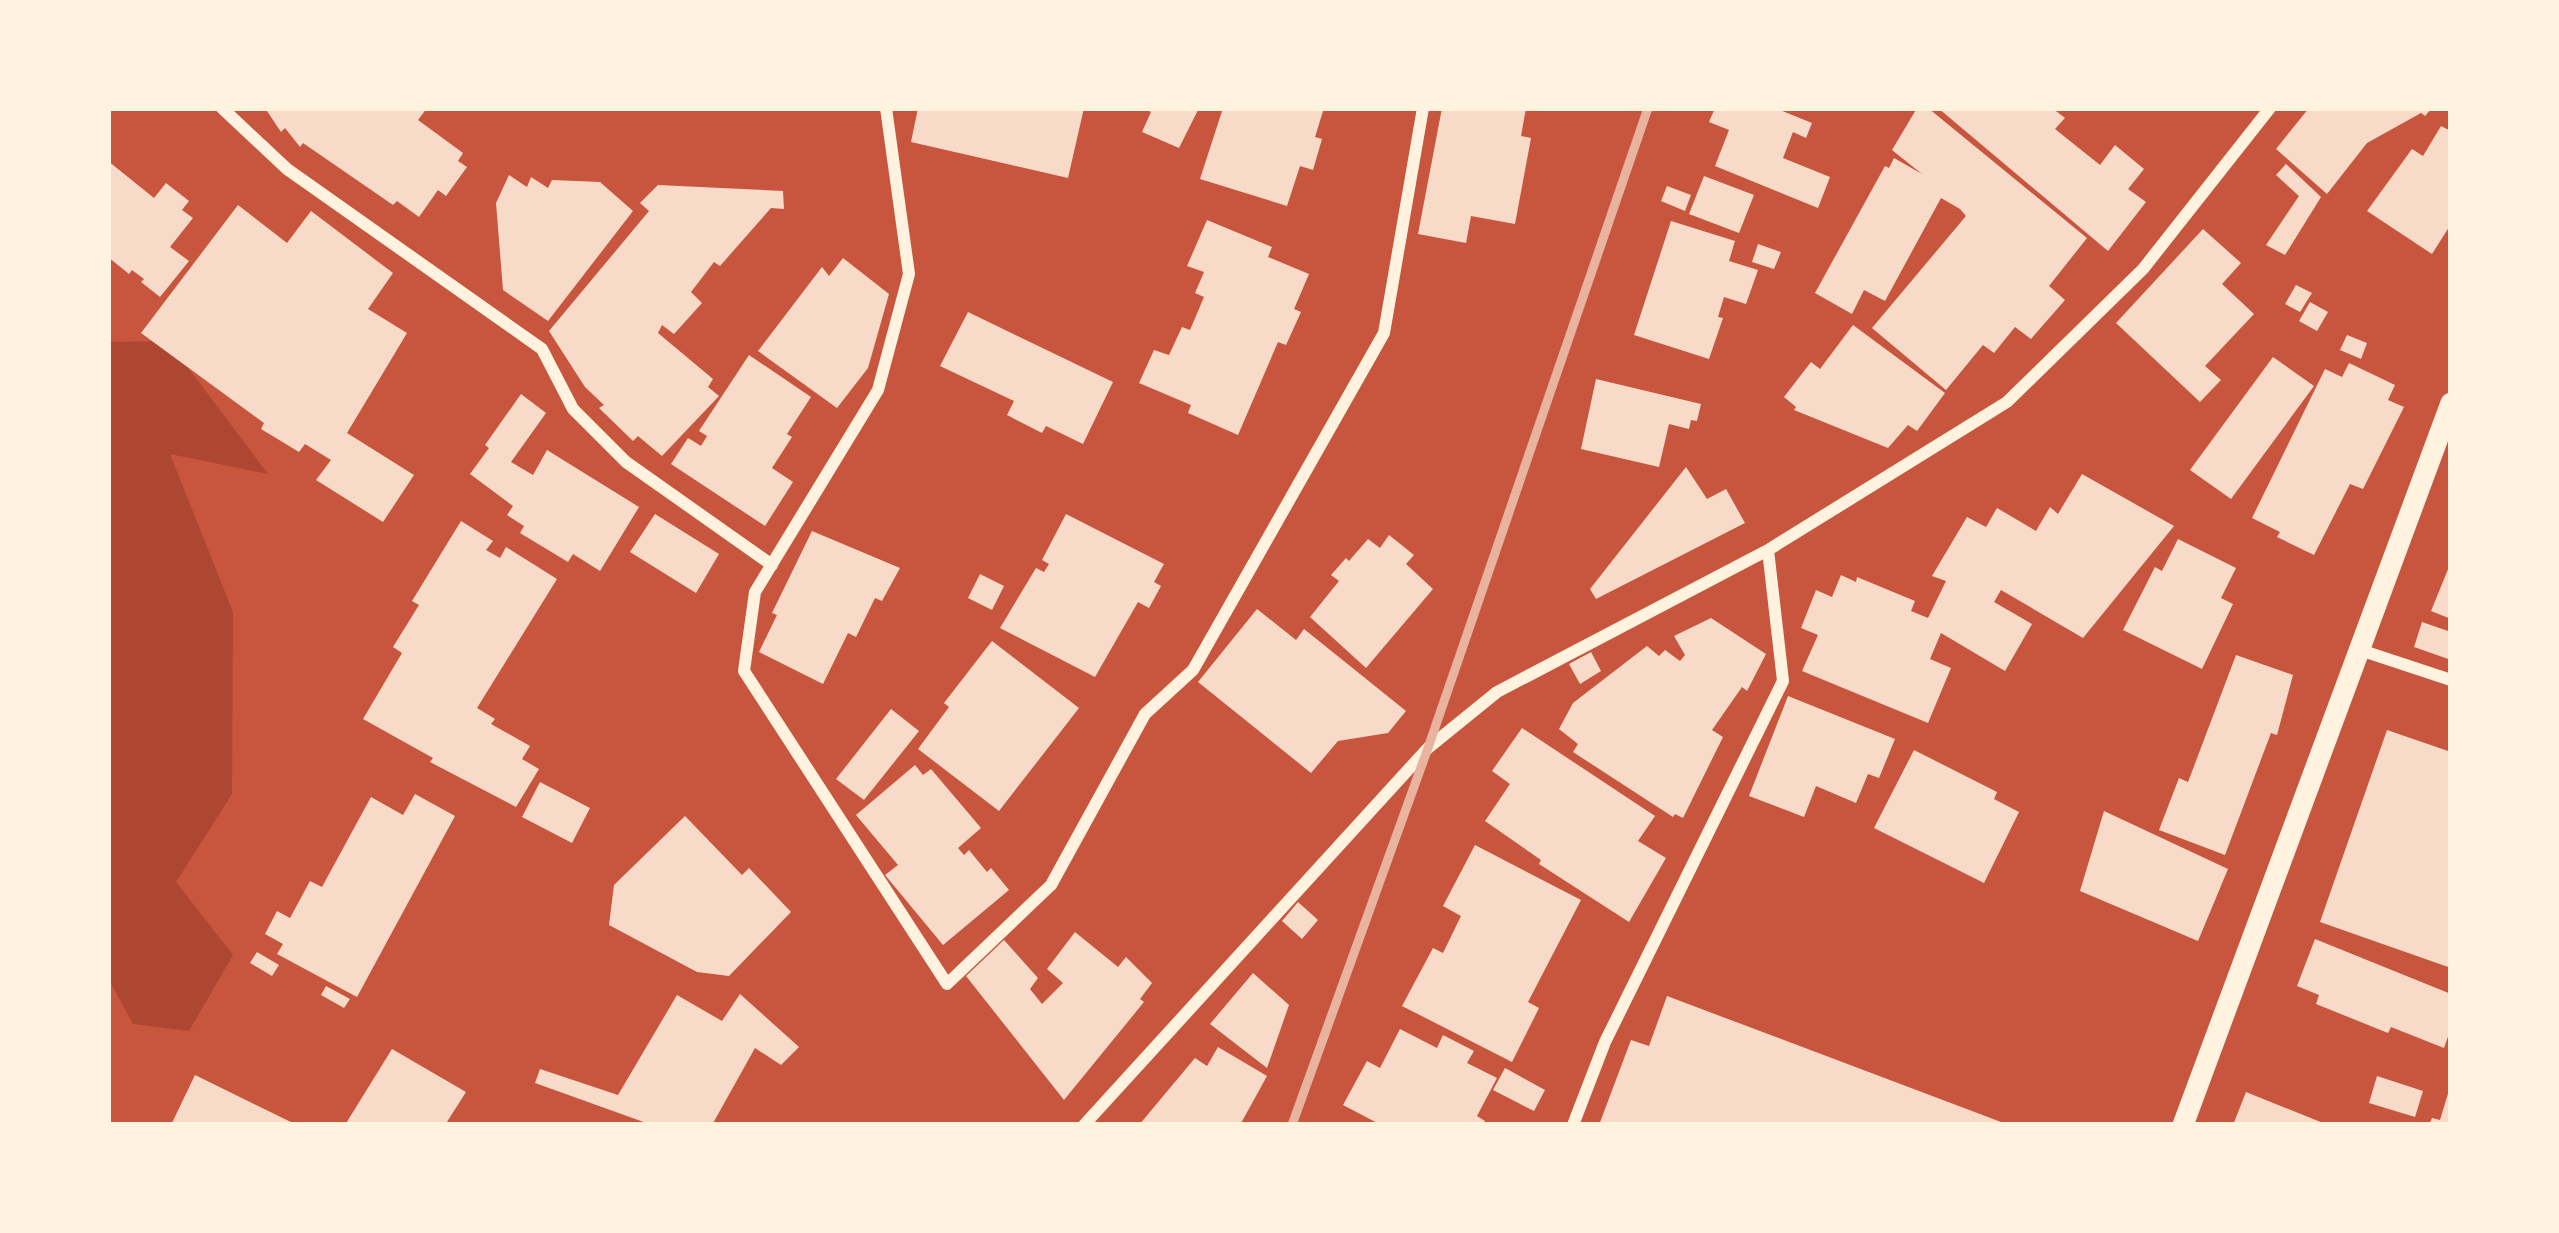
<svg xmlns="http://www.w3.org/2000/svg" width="2559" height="1233" viewBox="0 0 2559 1233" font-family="'Asap Condensed',sans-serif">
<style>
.green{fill:#ae4732}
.building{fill:#f7dbc8}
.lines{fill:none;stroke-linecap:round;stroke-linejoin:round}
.minor{stroke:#fff3e0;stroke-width:12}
.tertiary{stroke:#fff3e0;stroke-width:21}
.rail{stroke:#e9b49f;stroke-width:9}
</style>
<rect width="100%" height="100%" fill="#c8553d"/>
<path class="green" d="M168,341L268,474L170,454L233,612L232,794L176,882L233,955L189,1031L133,1024L108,978V342Z"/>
<path class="building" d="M265,108H427L418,120L463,153L458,161L467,167L446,196L438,190L419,217L397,201L393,205L303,143L300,147L285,128L281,132Z
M918,108H1084L1068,178L911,142Z
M1142,108H1199L1179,148L1142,132L1151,112Z
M1223,108H1324L1315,137L1322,139L1313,170L1300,166L1287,206L1200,179Z
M1442,108H1526L1521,136L1531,138L1515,224L1471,216L1466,243L1418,234Z
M1715,108H1775L1812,123L1806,138L1793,132L1783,158L1830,177L1818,208L1715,166L1729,130L1709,122Z
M1917,108H1928L2087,238L2049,286L2065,300L2031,339L2015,327L1994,353L1983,345L1946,390L1872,328L1966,216L1960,209L1941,198L1885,301L1864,290L1852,314L1815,293L1885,166L1889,168L1894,158L1922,174L1892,150Z
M1938,108H2052L2065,118L2055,129L2100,165L2115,145L2144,169L2128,189L2146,202L2108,251Z
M2309,108H2432L2425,116L2421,113L2367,143L2327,194L2276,149Z
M2441,126L2451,131V224L2432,254L2367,211L2412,149L2423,156Z
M108,161L154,198L166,183L189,201L182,210L193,218L170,247L189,261L160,297L141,282L144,279L132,270L129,274L108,257Z
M2286,164L2321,197L2285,255L2266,245L2299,196L2276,175Z
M509,175L527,187L531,177L548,188L552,180L600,182L633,211L548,321L503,290L496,203Z
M1704,176L1754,195L1739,233L1689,214Z
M658,185L783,191L784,209L771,208L720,266L714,262L691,292L702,303L674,334L662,325L658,333L713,379L708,387L719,396L662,456L638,436L633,441L599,408L604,405L585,387L549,331L649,211L640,203Z
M1667,186L1691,195L1685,211L1661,201Z
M238,205L287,243L311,211L393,273L368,309L407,333L347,433L414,475L383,522L316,480L331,460L305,444L299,452L261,429L264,423L141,333Z
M1207,220L1272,247L1268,257L1309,274L1294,309L1301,312L1286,345L1278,342L1238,435L1188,413L1191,405L1139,383L1154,350L1169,355L1182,327L1190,330L1204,297L1195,293L1204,272L1187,266Z
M1671,221L1735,241L1729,261L1758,270L1746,304L1724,297L1718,317L1723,318L1709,359L1634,335Z
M2203,229L2241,263L2222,284L2254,314L2205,366L2221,380L2200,402L2116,323Z
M1758,244L1781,252L1774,269L1752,262Z
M843,258L889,294L868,368L837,408L758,351L822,267L829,276Z
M2296,285L2312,293L2300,312L2285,304Z
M2310,302L2328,312L2317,331L2299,321Z
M968,312L1113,382L1083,444L1046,426L1042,433L1007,415L1014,401L940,366Z
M1853,325L1945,393L1917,431L1908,425L1888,448L1794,410L1796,407L1784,397L1811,362L1820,369Z
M2347,335L2367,343L2361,359L2340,350Z
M749,355L811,397L787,434L792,437L772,468L793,482L765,526L671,464L688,438L701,446L707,436L699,431Z
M2273,357L2314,386L2231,499L2190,470Z
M2349,363L2395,385L2388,400L2404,407L2363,489L2350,484L2314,555L2277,537L2280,532L2252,518L2325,369L2342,377Z
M1596,379L1701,404L1697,421L1691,420L1689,429L1669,424L1659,467L1581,449Z
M521,394L546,413L511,462L533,475L547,450L639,507L600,571L573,554L568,562L520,533L524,526L507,515L513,506L470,474L489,448L485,445Z
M1686,467L1707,499L1726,489L1745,523L1596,599L1590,589Z
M2082,474L2174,526L2083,638L2001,590L1994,602L2032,624L2005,671L1941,633L1930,659L1951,668L1928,723L1802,671L1818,635L1801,628L1816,590L1832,597L1841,575L1856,582L1857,577L1915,601L1911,611L1928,618L1946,581L1932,576L1967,517L1986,527L1997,508L2036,531L2050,507L2058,514Z
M655,514L719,554L696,593L630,552Z
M1066,514L1164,564L1154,582L1161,586L1149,608L1138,602L1095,677L1000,628L1036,568L1044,572L1049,564L1042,560Z
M461,521L493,541L486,550L500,558L506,547L557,579L477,708L495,719L491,724L530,746L522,759L539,769L516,807L430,762L433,758L363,719L402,653L393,647L419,605L412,601Z
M812,531L900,568L882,601L875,598L856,637L848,633L823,684L759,652L777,615L772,613Z
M1389,535L1414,555L1406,564L1433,589L1366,668L1310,617L1339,581L1331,575L1346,558L1349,561L1368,539L1380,548Z
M2178,539L2236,568L2221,598L2233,604L2202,669L2123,630L2155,567L2162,571Z
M2451,562V619L2431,611Z
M980,574L1004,586L992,610L968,598Z
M1257,609L1296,640L1304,629L1406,711L1388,733L1338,741L1311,773L1198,682Z
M1711,618L1766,654L1747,691L1742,687L1712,730L1723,737L1683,818L1675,814L1673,817L1573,752L1578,744L1559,729L1573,703L1647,646L1659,656L1665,650L1680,661L1685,655L1674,636Z
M2422,622L2451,632V660L2414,647Z
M992,641L1079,708L999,811L918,749L949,707L944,703Z
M1591,652L1601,671L1580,684L1569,664Z
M2236,655L2293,675L2277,735L2271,733L2225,855L2159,830L2179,778L2188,782Z
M1788,696L1895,739L1879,778L1868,774L1856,803L1816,786L1804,817L1749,796Z
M891,709L919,731L864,800L836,779Z
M1522,728L1655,816L1638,841L1666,858L1629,922L1539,864L1541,860L1485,821L1510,784L1492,771Z
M2387,730L2451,752V968L2320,922Z
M1914,750L1997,792L1994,799L2019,812L1984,883L1874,828Z
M915,765L923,775L931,769L981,828L958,848L964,855L969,850L987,872L991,868L1009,890L943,945L885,875L898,865L856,815Z
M540,782L590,808L572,843L522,817Z
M415,794L455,816L357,997L277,954L283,944L265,934L277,911L290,918L310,881L322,887L371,797L403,815Z
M2104,811L2228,869L2198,941L2080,891Z
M685,816L742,875L749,868L791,912L729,976L697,972L609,925L614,885Z
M1475,845L1581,900L1528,1002L1539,1008L1512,1062L1402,1006L1433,948L1443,953L1461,916L1443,906Z
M1298,902L1318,920L1302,939L1282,921Z
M1075,932L1118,967L1126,957L1152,983L1140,999L1144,1002L1064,1100L966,976L1004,940L1038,978L1030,989L1042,1004L1063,983L1047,969Z
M2315,939L2451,994V1028L2444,1048L2391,1027L2388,1033L2316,1004L2319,995L2297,986Z
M257,952L279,965L272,976L250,963Z
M1253,973L1289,1005L1267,1068L1210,1024Z
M326,986L350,999L344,1008L321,995Z
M740,994L799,1047L781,1065L755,1048L712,1125H652L535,1083L540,1069L618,1095L677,995L722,1021Z
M1667,996L2009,1125H1599L1631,1040L1649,1046Z
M1400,1029L1437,1048L1443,1035L1474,1051L1467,1063L1497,1078L1477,1116L1485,1121L1482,1125H1381L1343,1105L1367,1061L1380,1068Z
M1218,1047L1267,1076L1240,1125H1139L1195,1058L1207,1066Z
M392,1049L466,1092L445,1125H345Z
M1505,1068L1545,1090L1534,1111L1493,1090Z
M195,1075L297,1125H171Z
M2377,1076L2423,1091L2415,1117L2369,1103Z
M2450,1087L2451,1125H2429L2432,1118L2440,1120Z
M2246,1092L2328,1125H2233Z"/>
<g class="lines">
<path class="minor" d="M222,108L287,169L542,349L573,409L626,462L772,565
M886,108L909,274L878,390L755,592L744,671L947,984L1051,885L1145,714L1193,670L1384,333L1423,108
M2357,649L2451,680
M1084,1125L1428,748L1497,692L1768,550L2007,402L2143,269L2270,108
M1573,1125L1605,1042L1783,681L1768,550"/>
<path class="tertiary" d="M2183,1125L2451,403"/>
<path class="rail" d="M1292,1125L1428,748L1648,108"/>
</g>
<rect width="2559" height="1233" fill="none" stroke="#fff3e0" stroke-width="222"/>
</svg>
